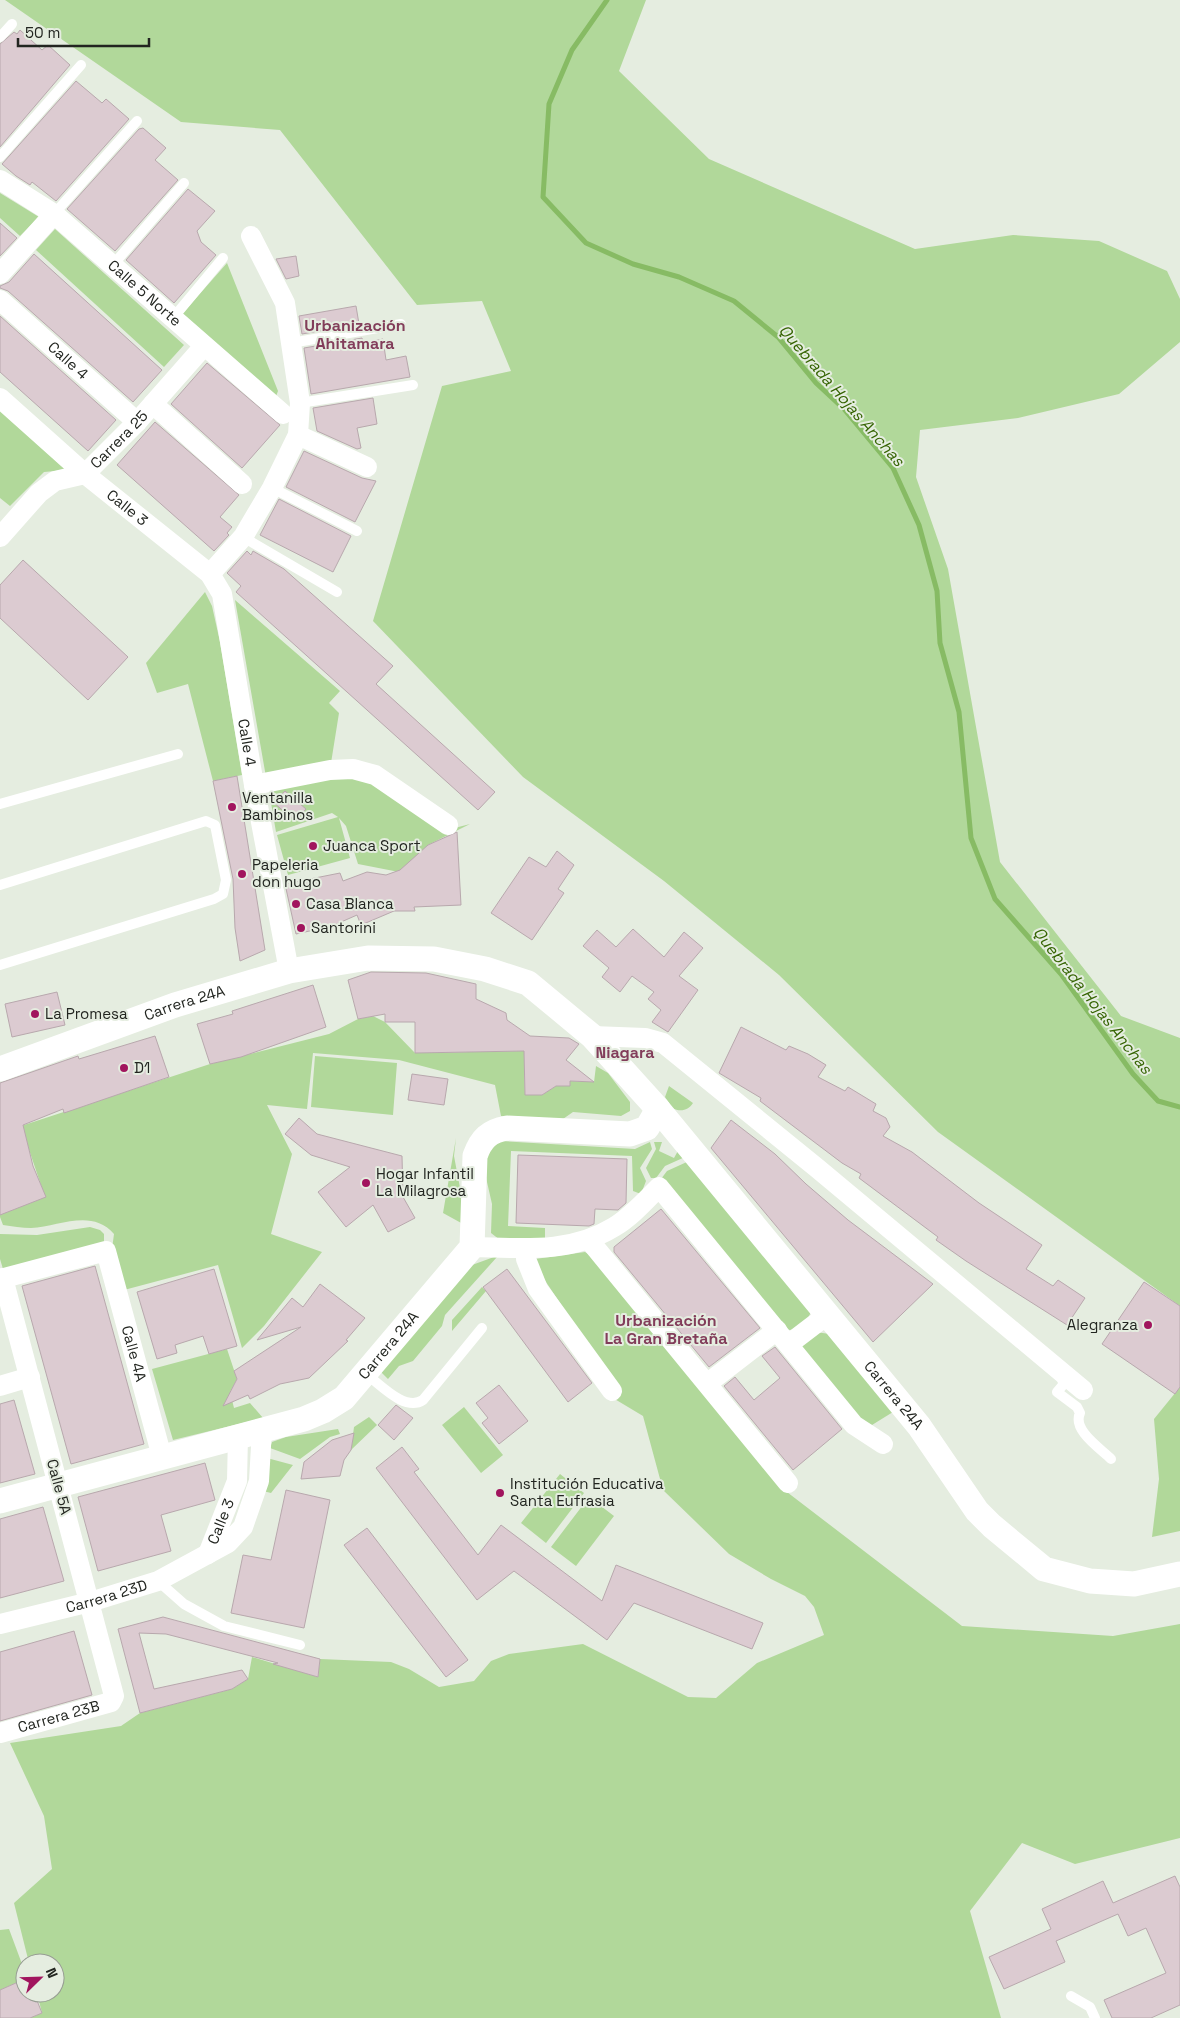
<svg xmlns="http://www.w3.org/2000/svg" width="1180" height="2018" viewBox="0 0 1180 2018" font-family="'Space Grotesk',sans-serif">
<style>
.green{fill:#b1d89a}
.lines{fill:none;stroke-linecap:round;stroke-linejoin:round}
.stream{stroke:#87bb64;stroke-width:5}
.building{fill:#dccbd1;stroke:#b8a8ad}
.service{stroke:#fff;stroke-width:10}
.minor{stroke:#fff;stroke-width:20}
.tertiary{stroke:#fff;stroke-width:25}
.poi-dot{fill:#a1155e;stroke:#e5ede0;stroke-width:2}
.labels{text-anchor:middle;stroke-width:4;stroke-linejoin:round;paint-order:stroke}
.street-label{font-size:15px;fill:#222520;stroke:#e5ede0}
.poi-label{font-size:15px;fill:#222520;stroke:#e5ede0;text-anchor:start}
.neighbourhood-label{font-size:16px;font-weight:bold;fill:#823d5a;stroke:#e5ede0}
.water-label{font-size:16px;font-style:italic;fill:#356402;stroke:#e5ede0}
</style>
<rect width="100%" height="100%" fill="#e5ede0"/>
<path class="green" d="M5,0H646L619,71L709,159L915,249L1013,235L1099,241L1167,271L1180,299V342L1119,394L1018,418L920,430L916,477L948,569L1000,862L1121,1016L1180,1038V1306L938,1132L779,975L664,881L523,777L373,621L442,386L511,371L482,301L417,305L280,130L181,122Z
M0,193L39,217L20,236L0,218Z
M55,229L184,345L164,367L36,250Z
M227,263L278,391L275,399L182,314Z
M0,410L66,470L44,472L10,506L0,498Z
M205,592L212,606L220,642L242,775L213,781L188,684L157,693L146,663Z
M235,600L340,691L329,703L339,713L331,763L266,777Z
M330,777H354L374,784L447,830L470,824L428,845L399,872L358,864L346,826L339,818L350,858L288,875L277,835L338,817L332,813L276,832L269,791Z
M373,1016L385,1022L415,1053L524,1051L525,1095H542L556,1086H569L570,1081L594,1082L596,1066L608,1073L630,1102V1111L621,1116L573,1112L563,1119L501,1116L495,1085L399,1060L313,1053L307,1109L267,1105L292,1154L271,1234L322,1252L264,1326L242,1348L218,1265L124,1290L112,1249L114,1234C91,1208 59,1227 31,1228C22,1228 12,1226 3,1225L0,1217V1199L45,1197L21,1126L210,1064L329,1034L358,1019Z
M315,1056L397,1063L393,1115L311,1107Z
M669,1086L693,1103C688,1111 680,1112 672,1108L665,1097Z
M456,1138L454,1156L464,1209L463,1224L443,1213Z
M501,1141L635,1149L650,1142L652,1149L640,1168L646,1181L641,1194L633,1191L632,1156L511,1151L508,1226L545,1228V1239L500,1240L491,1233L492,1204L482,1160L487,1144Z
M654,1142H662L659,1151L674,1158L679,1149L685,1157L665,1166L656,1178H651L646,1168L656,1149Z
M689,1161L811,1311C808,1322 799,1331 786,1330L661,1179L667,1171Z
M90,1227L100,1230L104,1234V1245L3,1269L0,1259V1234L37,1235Z
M585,1252L601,1262L783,1489L962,1626L1113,1636L1180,1624V1838L1075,1864L1022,1843L970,1911L1001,2018H30L42,2013L37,1993H55V1963H29L14,1903L52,1869L44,1816L10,1743L121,1726L140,1713L232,1689L248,1679L252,1657L318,1677L320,1659L391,1662L409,1669L439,1687L474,1681L491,1661L509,1654L583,1644L688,1697L716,1698L757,1663L824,1635L814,1607L805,1596L771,1579L729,1554L663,1490L643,1416L613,1398L564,1309L534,1264L535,1259Z
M494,1257H497L445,1315L442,1326L413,1361L399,1366L388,1379L381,1372L472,1265Z
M482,1287L486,1291L452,1331V1320Z
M815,1332L830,1334L893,1412L872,1425L857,1419L800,1346Z
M227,1349L237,1379L230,1392L234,1408L250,1403L263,1418L173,1440L152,1369Z
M1180,1387V1531L1152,1537L1159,1479L1154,1419Z
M464,1407L503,1455L481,1473L442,1425Z
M369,1417L377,1425L351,1450L354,1427Z
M338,1429L340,1434L330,1437L300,1459L270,1448L272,1442L286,1437Z
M267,1458L293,1465L271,1493L263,1491Z
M560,1474L584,1493L546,1543L521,1523Z
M589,1497L614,1516L576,1566L551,1547Z
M9,1929L25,1972V1979L0,1990V1930Z"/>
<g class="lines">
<path class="stream" d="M607,0L572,50L549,104L543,197L586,243L633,264L679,277L734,301L778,337L816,383L844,409L893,468L919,525L937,591L940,643L959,712L971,838L995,899L1061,974L1133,1074L1158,1101L1180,1107"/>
</g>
<path class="building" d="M20,30L42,50L48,45L70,65L0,147V44L14,32L17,34Z
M76,81L102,103L106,99L129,119L56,201L32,182L30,185L16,176L2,164Z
M143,128L166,148L155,160L178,180L115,251L67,209L139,129Z
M188,189L215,211L197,231L201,242L216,255L174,303L126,260Z
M0,223L17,238L0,256Z
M34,254L162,370L133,402L8,291L0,288V286L9,282Z
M296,256L299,276L286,279L276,259Z
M356,306L359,324L302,334L299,316Z
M0,316L116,420L88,451L0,372Z
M362,338L363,343L383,339L386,360L406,356L410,377L311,394L304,348Z
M207,363L280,425L242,468L171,404Z
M373,398L377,424L357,428L361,448L357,449L317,431L313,408Z
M155,422L239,495L220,517L232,527L227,533L229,535L214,551L117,465Z
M304,451L362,478L376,481L355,522L286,487Z
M279,499L351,536L333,572L260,535Z
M247,551L251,555L253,551L284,569L393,666L376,684L495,792L478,810L236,592L241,586L227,573Z
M23,560L128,657L88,700L0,618V585Z
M237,776L265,950L240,961L235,928L233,879L213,781Z
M285,791L306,809L295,821L273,802Z
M457,832L461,905L414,907L415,911H394L361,925L357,915L332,926L296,934L285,884L340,873L343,881L367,872L386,875L400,870L428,845Z
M557,851L574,865L558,889L564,893L532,940L491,913L529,857L546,867Z
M633,929L664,957L684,932L703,948L679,976L698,990L668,1032L652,1022L661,1010L648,999L654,992L632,976L620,992L602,977L609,968L583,946L597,930L616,947Z
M371,972L426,973L476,984V999L506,1013L507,1020L530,1036L569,1038L579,1044L566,1060L594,1082L570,1081V1086H556L542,1095H525L524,1051L415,1053V1022H385V1014L358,1019L348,980Z
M313,985L326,1027L241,1057L210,1064L197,1024L233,1014L232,1011Z
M57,992L65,1025L12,1037L5,1004Z
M741,1027L786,1050L789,1046L808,1054L826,1065L818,1077L845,1091L848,1087L876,1104L873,1111L886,1118L890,1127L883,1136L912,1152L979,1203L1042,1245L1026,1269L1053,1286L1058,1280L1085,1298L1067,1325L966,1261L936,1240L938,1237L859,1178L861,1174L842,1163L760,1101L761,1098L719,1073Z
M155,1036L169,1077L64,1113L63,1109L23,1125L33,1166L46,1197L0,1215V1083L78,1056L79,1059Z
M412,1074L448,1079L444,1105L408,1100Z
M299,1118L317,1134L402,1156L403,1197L415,1218L388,1232L373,1205L346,1227L318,1192L350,1167L311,1155L285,1134Z
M731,1120L775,1154L806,1184L848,1220L933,1284L873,1342L711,1148Z
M518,1155L627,1159L626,1203L618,1210L595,1209L594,1224L589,1226L516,1223Z
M661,1209L760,1328L709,1367L614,1252V1247Z
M95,1266L144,1444L71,1464L22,1286Z
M214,1269L237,1346L209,1354L203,1336L175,1345L177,1353L157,1359L137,1292Z
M507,1269L592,1383L568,1402L483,1287Z
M1144,1282L1180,1306V1387L1175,1394L1102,1344Z
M320,1284L365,1318L346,1340L348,1341L309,1378L280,1384L250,1399L248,1395L223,1406L237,1379L234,1371L301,1327L257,1340L292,1298L303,1307Z
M775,1347L842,1429L793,1470L724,1386L735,1377L754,1400L780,1378L762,1356Z
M499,1385L528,1421L499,1444L482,1423L488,1418L476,1403Z
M14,1400L35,1474L0,1483V1404Z
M396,1405L413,1418L394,1440L378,1425Z
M354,1433L351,1450L344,1460L340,1476L301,1479L304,1462L332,1440Z
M402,1447L419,1469L414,1472L478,1555L501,1525L602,1601L616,1565L763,1623L752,1649L634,1603L607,1640L514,1571L477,1600L376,1468Z
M205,1463L215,1500L161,1515L171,1551L98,1571L78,1497Z
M286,1490L330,1500L304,1628L231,1613L243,1555L271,1560Z
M43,1507L64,1581L0,1598V1519Z
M367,1528L468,1660L446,1677L344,1545Z
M163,1617L320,1659L318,1677L273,1664L278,1663L166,1634L139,1633L154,1689L242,1670L248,1679L232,1689L140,1713L118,1629Z
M74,1631L92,1695L0,1721V1652Z
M1175,1876L1180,1887V2005L1151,2018H1112L1104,2000L1166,1973L1146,1928L1128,1936L1118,1914L1056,1941L1065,1962L1004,1989L989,1957L1051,1929L1042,1909L1103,1881L1113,1903Z
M25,1979V1993H34L42,2013L30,2018H0V1990Z"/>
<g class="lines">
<path class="service" d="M0,37L12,24
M0,157L81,65
M54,214L137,121
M112,266L184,183
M173,318L223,258
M291,343L401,324
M300,403L413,385
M272,488L357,531
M243,537L337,592
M0,804L178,754
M0,885L206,821L215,825L226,880L223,894L214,899L0,965
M366,1374C381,1385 405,1412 423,1400L482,1328
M1062,1375L1063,1385L1057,1392L1077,1407L1080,1413C1072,1430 1100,1448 1111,1459
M158,1581L184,1604L224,1626L300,1645
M1071,1996L1090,2007L1095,2018"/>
<g class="minor">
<path id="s1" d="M0,180L54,214L283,414"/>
<path d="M0,274L54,214"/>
<path id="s2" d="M0,300L137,422"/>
<path id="s3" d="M0,398L85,474L210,574L222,594L254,785L289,971"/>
<path d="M153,404L242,484"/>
<path d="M298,435L367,467"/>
<path id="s4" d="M0,537L39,493L55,481L85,474L137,422L204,346"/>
<path d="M210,574L243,537L272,488L298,435L300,403L285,303L251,236"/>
<path d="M254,785L330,770L353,769L375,775L448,825"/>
<path d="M592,1036L645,1038L663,1043L817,1168L1083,1390"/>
<path d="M589,1240L788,1483"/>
<path d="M472,1247C521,1248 570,1254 614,1227C631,1217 645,1201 659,1187L854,1425L883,1444"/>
<path d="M527,1248L526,1259L538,1289L612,1391"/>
<path id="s5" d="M0,1279L106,1251L162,1457"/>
<path d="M789,1344L827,1315"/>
<path d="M708,1383L777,1330"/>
<path d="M0,1386L30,1377"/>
<path id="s6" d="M208,1554L237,1481L238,1436"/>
<path id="s7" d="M0,1624L90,1602L158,1581L228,1543L243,1527L259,1481L262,1429"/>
<path id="s8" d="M0,1733L111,1702L114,1696L3,1278"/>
</g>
<g class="tertiary">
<path id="s9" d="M0,1069L175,1005L289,971L368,958L434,959L485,969L528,983L592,1036L658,1109L919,1426L977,1511L992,1526L1044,1569L1090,1581L1134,1584L1180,1574"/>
<path id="s10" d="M0,1501L304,1419L323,1411L344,1398L472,1247L475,1156C481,1139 489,1131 507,1128L630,1134L647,1128L658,1109"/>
</g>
</g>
<g class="poi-dot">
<circle cx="232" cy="807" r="5"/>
<circle cx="313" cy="846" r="5"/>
<circle cx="242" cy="874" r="5"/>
<circle cx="296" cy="904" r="5"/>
<circle cx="301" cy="928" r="5"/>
<circle cx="35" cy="1014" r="5"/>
<circle cx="124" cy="1068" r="5"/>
<circle cx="366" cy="1183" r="5"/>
<circle cx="1148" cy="1325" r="5"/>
<circle cx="500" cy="1493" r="5"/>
</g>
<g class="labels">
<g class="street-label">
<text dy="5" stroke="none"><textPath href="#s1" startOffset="184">Calle 5 Norte</textPath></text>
<text dy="5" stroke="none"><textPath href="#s2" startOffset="91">Calle 4</textPath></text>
<text dy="5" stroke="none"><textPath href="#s4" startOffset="158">Carrera 25</textPath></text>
<text dy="5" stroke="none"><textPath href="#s3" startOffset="168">Calle 3</textPath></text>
<text dy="5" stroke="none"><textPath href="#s3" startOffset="448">Calle 4</textPath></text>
<text dy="5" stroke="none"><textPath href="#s9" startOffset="196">Carrera 24A</textPath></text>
<text dy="5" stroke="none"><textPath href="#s10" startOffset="429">Carrera 24A</textPath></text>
<text dy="5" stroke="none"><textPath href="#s5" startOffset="216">Calle 4A</textPath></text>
<text dy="5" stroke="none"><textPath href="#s9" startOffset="1101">Carrera 24A</textPath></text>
<text transform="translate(59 1487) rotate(75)" y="5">Calle 5A</text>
<text dy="5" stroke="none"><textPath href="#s6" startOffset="35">Calle 3</textPath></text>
<text dy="5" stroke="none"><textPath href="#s7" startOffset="110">Carrera 23D</textPath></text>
<text dy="5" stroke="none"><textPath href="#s8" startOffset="61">Carrera 23B</textPath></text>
</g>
<g class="poi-label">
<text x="242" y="803">Ventanilla<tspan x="242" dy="17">Bambinos</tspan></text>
<text x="323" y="851">Juanca Sport</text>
<text x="252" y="870">Papeleria<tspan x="252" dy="17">don hugo</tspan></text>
<text x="306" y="909">Casa Blanca</text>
<text x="311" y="933">Santorini</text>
<text x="45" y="1019">La Promesa</text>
<text x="134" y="1073">D1</text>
<text x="376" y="1179">Hogar Infantil<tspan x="376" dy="17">La Milagrosa</tspan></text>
<text x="1138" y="1330" text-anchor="end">Alegranza</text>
<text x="510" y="1489">Institución Educativa<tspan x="510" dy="17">Santa Eufrasia</tspan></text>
</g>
<g class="neighbourhood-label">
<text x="355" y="331">Urbanización<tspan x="355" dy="18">Ahitamara</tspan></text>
<text x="625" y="1058">Niagara</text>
<text x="666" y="1326">Urbanización<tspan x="666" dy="18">La Gran Bretaña</tspan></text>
</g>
<g class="water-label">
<text transform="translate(842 395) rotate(49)" y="6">Quebrada Hojas Anchas</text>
<text transform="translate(1093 1000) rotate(52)" y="6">Quebrada Hojas Anchas</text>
</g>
</g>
<g transform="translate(40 1978) rotate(67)"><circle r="24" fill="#e5ede0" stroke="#979d93"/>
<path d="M0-4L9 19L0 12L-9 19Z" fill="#a1155e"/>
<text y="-8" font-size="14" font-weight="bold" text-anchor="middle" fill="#222520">N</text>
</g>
<path d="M18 38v8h131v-8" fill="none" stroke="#222520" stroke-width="2.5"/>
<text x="25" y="38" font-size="15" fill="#222520" stroke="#e5ede0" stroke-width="4" paint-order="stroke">50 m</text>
</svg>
